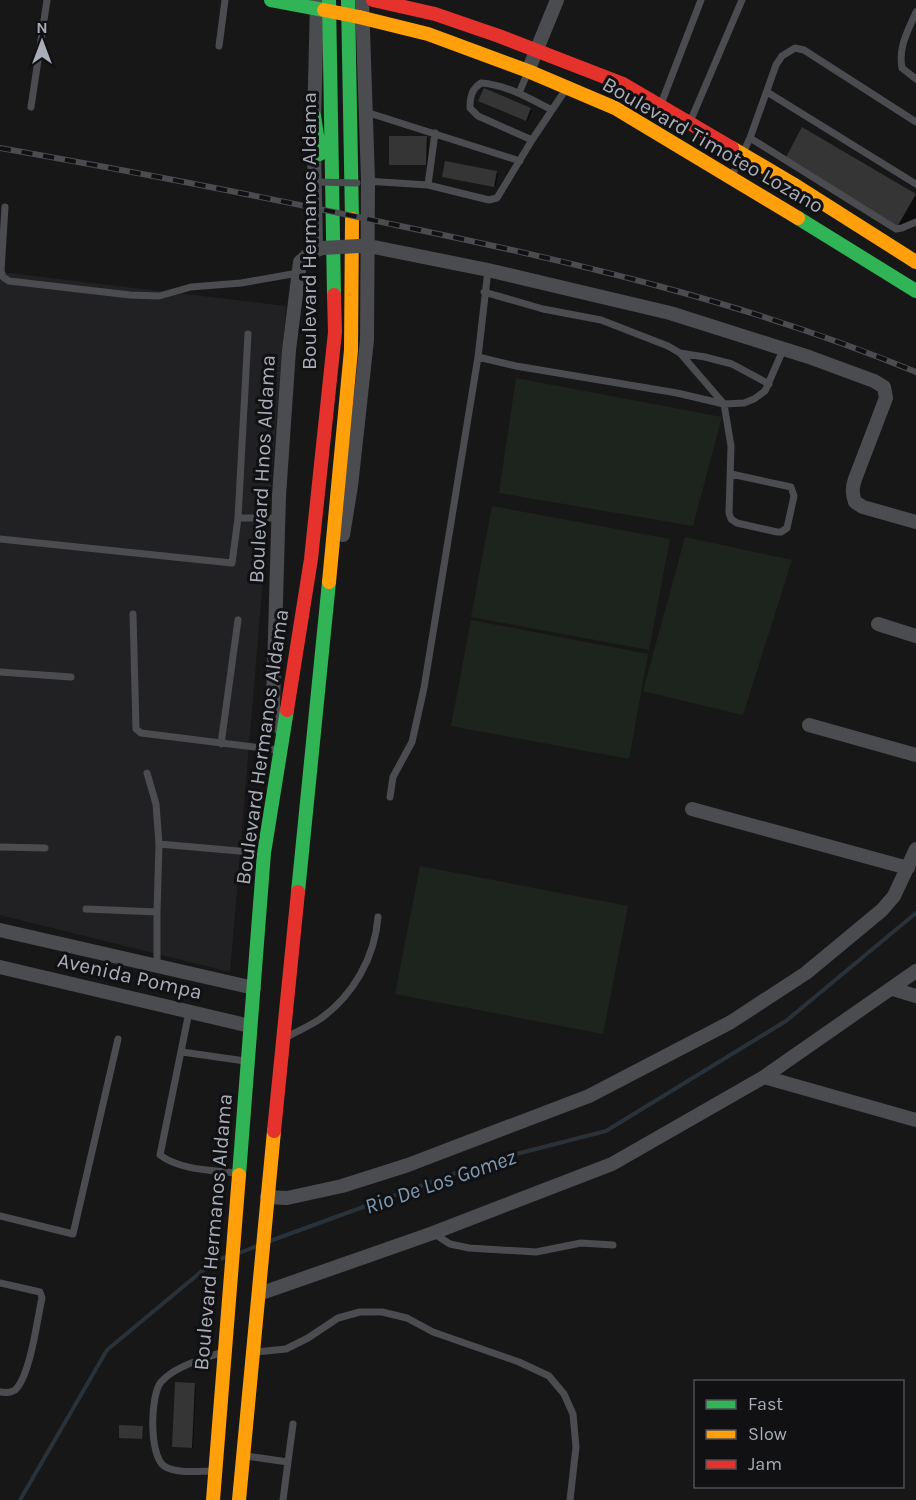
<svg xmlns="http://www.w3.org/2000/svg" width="916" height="1500" viewBox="0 0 916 1500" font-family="Karla,sans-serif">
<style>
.built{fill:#212123}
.green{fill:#1d241e}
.shadow{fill:#0007}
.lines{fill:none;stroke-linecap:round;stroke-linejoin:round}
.stream{stroke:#2a3239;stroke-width:4}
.building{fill:#353536}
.lane{stroke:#4b4c50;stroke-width:7}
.street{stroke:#4b4c50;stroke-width:14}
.fast{stroke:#30b455;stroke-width:14}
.slow{stroke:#ff9f0a;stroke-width:14}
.jam{stroke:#e5322d;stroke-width:14}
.rail-casing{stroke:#4b4c4f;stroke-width:6}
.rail{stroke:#111113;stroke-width:4;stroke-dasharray:11;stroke-linecap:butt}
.lane-bridge{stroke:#4b4c50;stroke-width:7}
.street-bridge{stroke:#4b4c50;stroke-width:14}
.slow-bridge{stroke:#ff9f0a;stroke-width:14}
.labels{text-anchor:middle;stroke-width:6;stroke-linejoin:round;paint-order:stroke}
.street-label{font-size:21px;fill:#a8adb8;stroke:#111113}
.water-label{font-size:22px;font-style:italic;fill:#7f9bb3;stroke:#111113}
</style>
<rect width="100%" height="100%" fill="#171717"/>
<path class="built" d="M0,272L286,306L230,972L0,915Z"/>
<path class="green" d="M516,378L722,417L693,526L499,493Z
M492,506L670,539L649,650L471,617Z
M685,537L792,560L743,715L643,691Z
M471,620L648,654L629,759L451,726Z
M420,866L628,906L603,1034L395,994Z"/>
<path class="shadow" d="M484,90L532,110L528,121L480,101Z
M802,129L916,195V218L908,231L787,158Z
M426,137L428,138V165H392Z
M497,173L498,174L496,186L445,177Z
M194,1385L196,1386L193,1448L175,1447Z"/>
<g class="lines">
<path class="stream" d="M270,1241L489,1161L606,1131L786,1021L916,913
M239,1253L257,1246
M20,1500L107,1350L214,1261L226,1257"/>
</g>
<path class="building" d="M484,88L531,108L526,121L478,101Z
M802,127L916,194L897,227L785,159Z
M389,136H427L426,165H389Z
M445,161L497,171L494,187L442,177Z
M175,1382L195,1383L192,1448L172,1447Z
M119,1425L143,1426L142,1439L119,1438Z"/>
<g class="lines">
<path class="lane" d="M916,12C908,31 898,47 902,68L916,79
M219,46L225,0
M767,92L916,184
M519,93L527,74
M661,104L701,0
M31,107L47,0
M366,112L520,161
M690,122L742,0
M750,138L896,229L902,228L916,222
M532,140L478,116L470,108C470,96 472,89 481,83C507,85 529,98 552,110
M732,176L750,138L776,65L782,56L795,48L804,50L916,122
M366,181L428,185L489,200L497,198L532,140L566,89
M428,185L435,133
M5,207L1,271L3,277L9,281L130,295L159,296L191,287L241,283L298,273
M488,270L478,357L516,366L677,393L724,404L744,403L754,399L765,391L783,350
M484,292L543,309L601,320L668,346L680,353L724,404L731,446L729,513L731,519L737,523L777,532H781L787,528L794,496L791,487L731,474
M680,353L705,357L732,364L769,384
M238,518H278
M0,539L232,563L238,518L248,334
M133,614L136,729L141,733L278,750
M0,672L71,677
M221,744L238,620
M390,797L393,777L412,742L424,688L478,357
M159,844L262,853
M0,847L45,848
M86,909L157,912L159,844L156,804L147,773
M157,912V966
M189,1012L160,1155C180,1170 211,1170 235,1173
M287,1037C297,1031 310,1026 320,1019C353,996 375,957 378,917
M182,1052L245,1061
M0,1216L73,1234L118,1039
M433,1233L450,1244L469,1248L536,1252L581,1243L613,1245
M0,1283L40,1292L42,1298C37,1320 31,1371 17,1388C13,1393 6,1393 0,1392
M256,1352L286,1349L308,1338L338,1318L360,1312H382L407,1318L433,1332L519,1362L549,1376L564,1394L573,1414L576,1447L570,1500
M246,1456L288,1462
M213,1471C199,1471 176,1474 164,1466C149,1455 150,1395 161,1382C176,1365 202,1360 222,1352
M283,1500L293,1424"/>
<path class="street" d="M528,71L557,0
M314,124L317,2
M314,146L316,249
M359,246H369L488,270L670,313L809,357L874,381L884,387L886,398L855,479C852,488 852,493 855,502L863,507L916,522
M343,535L351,486L367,340L368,180L362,0
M878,624L916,636
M809,725L916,755
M283,732L275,720L273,705L279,496L289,350L300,262L310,253L322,248
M692,809L908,868
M0,930L254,988
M0,967L250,1026
M893,989L916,996
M764,1077L916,1120
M267,1197L287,1198L342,1186L408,1165L589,1096L731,1022L806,973L882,910L894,896L916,849
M259,1294L433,1233L612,1164L764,1077L916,971"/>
<path class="fast" d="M271,0L324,10
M329,0L334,295
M348,0L352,219
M314,116L320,154
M798,218L916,291
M298,892L329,582
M239,1175L264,853L287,710"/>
<path class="slow" d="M359,17L428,34L528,71L615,108L798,218
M732,148L793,184L916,262
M329,582L351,350L352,219
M213,1500L239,1175
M239,1500L274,1131"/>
<path class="jam" d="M373,0L435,14L499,36L623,84L732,148
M287,710L311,559L335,332L334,295
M274,1131L298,892"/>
<defs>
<path id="rail" d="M0,148C135,172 271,198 405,227C579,263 751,304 916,372"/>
</defs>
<use href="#rail" class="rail-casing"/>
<use href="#rail" class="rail"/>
<path class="lane-bridge" d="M318,182L357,183"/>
<path class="street-bridge" d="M322,248L359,246"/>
<path class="slow-bridge" d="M324,10L359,17"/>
</g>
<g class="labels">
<g class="street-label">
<text transform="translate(713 145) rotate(30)" y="7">Boulevard Timoteo Lozano</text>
<text transform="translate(309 231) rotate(-90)" y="7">Boulevard Hermanos Aldama</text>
<text transform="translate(262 469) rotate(-87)" y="7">Boulevard Hnos Aldama</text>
<text transform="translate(262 747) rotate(-82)" y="7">Boulevard Hermanos Aldama</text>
<text transform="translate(130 976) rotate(13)" y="7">Avenida Pompa</text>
<text transform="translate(213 1232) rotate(-85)" y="7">Boulevard Hermanos Aldama</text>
</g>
<g class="water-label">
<text transform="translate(440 1181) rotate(-19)" y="8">Rio De Los Gomez</text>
</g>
</g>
<rect x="694" y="1380" width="210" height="108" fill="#111113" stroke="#4d4f55" stroke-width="1.5"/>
<rect x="706" y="1400" width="30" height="9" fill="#30b455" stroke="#4d4f55" stroke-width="1.5"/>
<text x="748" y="1410" font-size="18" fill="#a8adb8">Fast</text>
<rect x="706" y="1430" width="30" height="9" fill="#ff9f0a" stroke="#4d4f55" stroke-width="1.5"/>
<text x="748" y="1440" font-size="18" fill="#a8adb8">Slow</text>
<rect x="706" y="1460" width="30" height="9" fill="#e5322d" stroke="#4d4f55" stroke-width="1.5"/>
<text x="748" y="1470" font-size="18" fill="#a8adb8">Jam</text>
<g transform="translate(42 42)" stroke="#111113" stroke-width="4.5" paint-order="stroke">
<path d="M0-4.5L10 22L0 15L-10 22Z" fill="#a8adb8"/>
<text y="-9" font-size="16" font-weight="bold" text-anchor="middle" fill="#a8adb8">N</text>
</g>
</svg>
